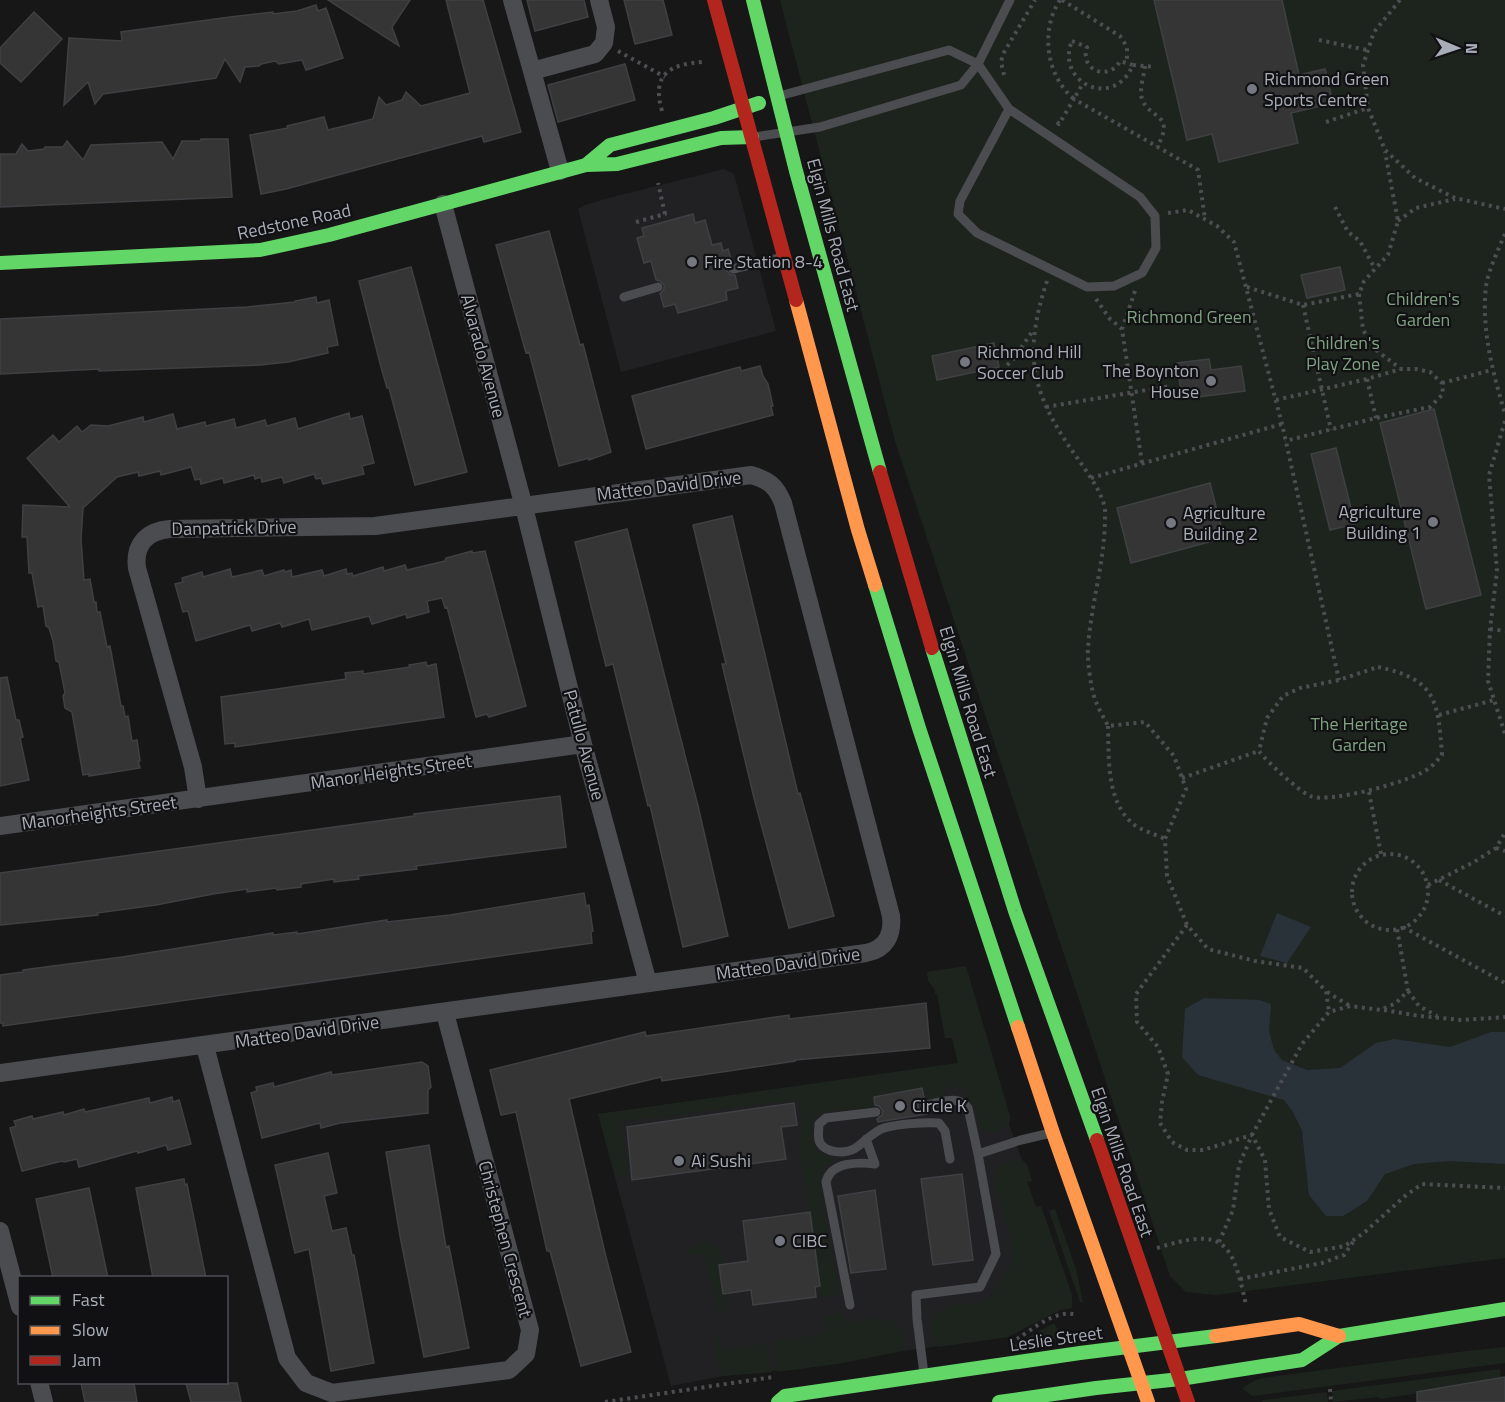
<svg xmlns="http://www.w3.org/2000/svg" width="1505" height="1402" viewBox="0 0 1505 1402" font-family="'Titillium Web',sans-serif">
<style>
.built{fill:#212123}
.green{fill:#1d241e}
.water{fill:#2a3239}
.building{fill:#353536;stroke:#3f4043;stroke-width:1.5}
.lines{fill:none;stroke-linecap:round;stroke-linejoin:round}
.path{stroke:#4d4e52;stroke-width:4;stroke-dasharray:3 4.5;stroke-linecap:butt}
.lane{stroke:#4b4c50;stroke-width:9}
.street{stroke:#4b4c50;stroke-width:18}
.fast{stroke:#63d668;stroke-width:14}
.slow{stroke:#ff974d;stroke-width:14}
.jam{stroke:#b3261e;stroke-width:14}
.poi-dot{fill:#757880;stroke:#111113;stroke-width:2}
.labels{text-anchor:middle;stroke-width:4.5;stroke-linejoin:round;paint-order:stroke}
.poi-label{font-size:18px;fill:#a8adb8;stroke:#111113;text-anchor:start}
.street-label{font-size:18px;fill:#a8adb8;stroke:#111113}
.park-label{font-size:18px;fill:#7fa381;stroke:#111113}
</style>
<rect width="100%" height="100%" fill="#171717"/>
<path class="built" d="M724,169L734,174L776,331L621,372L578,209L585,205L609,198Z
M976,1061L1010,1116L1009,1124L1022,1160L1027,1165L1032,1181L1027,1182L1036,1207L1041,1206L1072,1295V1308L1060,1310L1008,1337L902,1351L837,1364L723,1376L671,1386L598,1114Z"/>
<path class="green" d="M780,0H1505V1258L1215,1295L1186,1292L1170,1276L895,441Z
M966,966L1010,1116L1009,1124C1002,1131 990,1134 981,1129L975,1106L968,1096L967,1090L955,1087L946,1088L942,1097L927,1100L926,1091L922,1088L874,1097L875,1107C867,1108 860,1110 852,1110C831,1112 805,1107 813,1140C815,1151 823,1155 833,1158L832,1162L824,1167L819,1181L840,1295L821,1298L806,1196L807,1185L803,1175L798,1133L803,1132L798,1099L621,1122L628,1174L615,1176L598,1114L958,1063L952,1038H945L937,994H935V990L928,981L927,972Z
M1013,1160H1022L1027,1165L1032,1181L1027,1182L1036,1207L1041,1206L1072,1295V1308L1060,1310L1008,1337L938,1347C934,1341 932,1336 932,1328C933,1300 967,1306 987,1301L1013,1262L1014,1250L993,1176L998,1166Z
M1055,1209L1076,1269L1083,1302H1080L1049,1211Z
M705,1243C714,1243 719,1245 722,1255C724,1271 735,1305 720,1315L703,1253L691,1255L687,1253L692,1246Z
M841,1313L844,1315L845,1323C865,1320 889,1311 903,1330L904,1345L902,1351L837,1364L777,1372L773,1342L827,1333L825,1316Z
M1054,1323L1062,1336C1046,1346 1028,1346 1009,1348Z
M719,1336L723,1350L767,1343L772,1372L723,1376C718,1366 712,1348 716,1337Z
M1505,1347V1363L1252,1396L1242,1388L1256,1380L1263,1378L1466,1351Z
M1500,1369L1501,1381L1380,1399L1379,1397L1333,1402L1332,1391Z
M1327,1392L1328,1402H1262L1263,1400Z"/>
<path class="water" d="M1277,913L1311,927L1287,963L1260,956Z
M1204,998L1259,1000L1271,1004L1269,1031L1274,1050L1282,1060L1307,1070L1340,1068L1376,1043L1394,1039L1450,1047L1491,1032H1505V1164L1449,1161L1414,1164L1385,1174L1367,1201L1343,1216H1326L1309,1195L1302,1131L1293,1112L1284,1100L1198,1075L1182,1057L1185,1009Z"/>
<path class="building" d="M328,0H410L392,27L399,46Z
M446,0H483L521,132L484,142L482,136L286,189L261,194L250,135L288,128L287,126L324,117L328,130L373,119L379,97L386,105L402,100L406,92L421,106L470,93Z
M527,0H584L588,17L535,31Z
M624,0H663L672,35L635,44Z
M1154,0H1282L1299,75L1325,69L1333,103L1291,113L1298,143L1219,162L1212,134L1187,140Z
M316,5L318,11L326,8L343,58L306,70L302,60L279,64L275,61L261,64L259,66L245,67L240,82L225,59L216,78L103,94L95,104L88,82L64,105L69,38L122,41L121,32L230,17L273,12V14L297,11Z
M34,12L62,39L21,82L0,63V48Z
M625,64L635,100L558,122L548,85Z
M201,139H228L232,197L0,207V154H16L22,144L28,151L44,149L45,147H63L67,141L83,160L91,145L162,142L173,159L182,141H200Z
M693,214L695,223L705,220L712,245L721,243L723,251L728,249L732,262L727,267V271L731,275H735L738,288L726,291L727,300L678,313L675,304L664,307L660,294L664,289V285L660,281L656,280L651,261L644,263L637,238L644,236L642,228Z
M549,231L580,345L583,344L611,452L589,460V458L559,466L529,352L526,353L496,245Z
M411,267L467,472L415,485L389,388H387L381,367L359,281Z
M1340,267L1345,290L1307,298L1301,275Z
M316,297L317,303L329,300L338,345L327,347L328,353L288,362L260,365L99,371V369L0,374V319L247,307L295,302V301Z
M994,343L999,367L937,380L932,356Z
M1209,359L1211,370L1241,366L1245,391L1182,399L1177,363Z
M760,366L763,376L768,384L773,406H771L773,415L646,449L632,396L740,367L741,371Z
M1434,409L1481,595L1426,609L1380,423Z
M349,413L350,419L362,416L374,463L362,466L364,474L323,484L321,478L316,479L314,474L284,483L282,477L262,482L261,477L255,479L254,475L224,483L223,478L201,484L200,479L195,480L191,467L161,475L160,471L139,476L138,472L117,477L83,508L81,539L84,580L90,579L94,602H96L97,612H100L107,647L110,646L121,706H123L125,717L128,716L132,741L137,740L140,761H138L140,768L89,776V774L83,775L72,712L65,708L63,696L65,693L59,662L56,661L53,641L49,628L46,626L43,606L38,607L32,573H29L27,537H22L23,505L70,507L27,458L53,435L59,442L77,426L82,432L91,425L108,426L143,417L144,422L173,414L177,429L205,422L206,426L234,419L236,428L265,420L267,426L295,418L298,429Z
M1336,448L1355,524L1330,530L1311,454Z
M1210,483L1224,538L1131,563L1117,508Z
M732,516L798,794L800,793L834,916L789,928L754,798L722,664H726L693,525Z
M627,529L698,806L728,936L683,947L650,805L648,806L613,664L606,666L575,542Z
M472,551V553L485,551L526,706L489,717L487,714L476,717L447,607L445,608L442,598L427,601L429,612L407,618L406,614L372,624L369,616L312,630L309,619L282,627L280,623L252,631L250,625L196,641L188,611L183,612L175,584L183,582L182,578L202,572L203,577L230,569L232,577L262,570L264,576L284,570L285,572L291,570L292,577L322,570L324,576L346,569L347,574L352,573L353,576L383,567L384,571L405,565L407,570L445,561L446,558Z
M426,662L427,666L436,664L444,717L235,747V743L225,744L221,697L346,679L345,673L363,671V674L410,667L409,665Z
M7,677L16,720H19L23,737L20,738L29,780L0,786V678Z
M560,796L566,847L416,866L417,869L358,876L359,879L334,882V879L301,884V887L277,890L276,888L247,892V889L213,894L156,905L97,913L98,915L0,925V873L414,816V814Z
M584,893L586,906L589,905L593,931L591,932L592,943L3,1026V1023H0V975L23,972V970L122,957L273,933V935L297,932V934L387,920V922L450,915Z
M926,1003L930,1048L795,1060V1061L662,1081L661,1077L569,1099L605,1253L631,1352L581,1366L550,1251H547L516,1112L501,1115L490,1070L645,1032L646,1036L789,1015V1019Z
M422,1062L428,1066L431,1087L428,1090V1113L340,1123L321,1128L320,1123L262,1138L251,1093L257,1091L256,1087L273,1083L274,1087L331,1072L332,1075Z
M922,1088L924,1098L920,1100L918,1106L920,1110L926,1112L927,1114L878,1122L877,1119L882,1115L883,1111L879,1106L875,1105L874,1097Z
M172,1097L173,1102L179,1100L180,1103L191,1144L168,1150L166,1145L138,1153L137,1151L79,1167L77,1159L64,1162L62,1161L22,1171L10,1128L16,1126L14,1121L32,1116L33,1119L63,1112L64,1115L84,1109L85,1112L149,1098L150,1103Z
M794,1103L797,1125L781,1127L786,1159L632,1180L627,1127Z
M429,1145L446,1247L449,1246L469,1348L424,1357L400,1236L386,1152Z
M328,1153L337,1193L324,1196L332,1231L346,1228L352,1255H354L374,1363L331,1371L309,1249L295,1253L275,1165Z
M962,1174L973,1260L933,1265L921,1179Z
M184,1179L185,1185L187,1184L206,1278H153L136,1188Z
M89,1188L108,1278H53L36,1199Z
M875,1190L886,1269L851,1273L838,1196Z
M810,1212L820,1286L815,1287L816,1297L753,1305L751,1290L723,1294L719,1265L748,1261L743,1221Z
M1505,1377V1402H1417V1392Z
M81,1383H134L137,1402H85Z
M186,1383H237L241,1402H191Z"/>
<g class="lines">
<path class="path" d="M1060,0C1040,30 1046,76 1074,99L1083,83
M1062,0L1120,36L1127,47V63
M1400,0L1374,32L1363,65L1368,108L1385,150L1415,178L1455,198L1505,209
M1319,40L1367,50
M1072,41L1087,47C1079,70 1109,82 1120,61L1133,65C1113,111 1055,82 1072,41Z
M618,51L665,77
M1133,65L1155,67
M1145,66C1144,76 1139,89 1142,99C1150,120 1176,113 1157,147
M1004,75L1001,62L1003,54L1035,0
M662,111C651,74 670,64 703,62
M1057,122L1059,124L1074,99L1198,170L1205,219
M1326,122L1368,108
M1335,207L1348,232L1360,241L1375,269
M1168,213L1188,210L1217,226L1234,242L1282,424L1339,680
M1398,221L1416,208L1455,199
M636,222L665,214L658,183
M1505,234C1498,250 1489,269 1486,286C1481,329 1493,373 1505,414
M1047,281C1022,357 1032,395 1078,459C1087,472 1105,496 1105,512C1106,558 1091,602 1088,648C1087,659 1091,691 1096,702C1099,710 1104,718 1108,726L1145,722L1174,756L1186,789L1165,839L1167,876L1187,925L1208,949L1255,961L1303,968L1326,991L1329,1012
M1247,287L1303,305L1359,294L1364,281L1388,255L1398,221L1385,152
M1135,291L1122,329L1142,463
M1359,294L1363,330L1376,350L1401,369
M1096,299L1110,319L1122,329
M1303,305L1331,430
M1007,365L1012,361L1034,329
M1367,379L1376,418
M1442,383L1492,370
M1276,400L1367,379L1401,369H1416L1430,372L1442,383L1443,394L1430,407L1376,418L1285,441
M1046,407L1171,386
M1505,421L1489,475L1497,571L1490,629L1488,681L1505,734
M1091,478L1282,424
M1490,629L1505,631
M1378,667C1437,679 1438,702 1442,755C1438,759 1434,765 1429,768C1414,781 1329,804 1310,796C1300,792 1266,761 1259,751L1267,718L1283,696L1300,688L1339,680Z
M1439,715L1494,700
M1108,726C1109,757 1106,800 1132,823C1140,830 1155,834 1165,839
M1182,778L1259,751
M1369,792L1381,854
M1496,848L1505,851
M1352 892a38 38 0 1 1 76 0a38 38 0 1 1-76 0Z
M1439,880L1505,916
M1428,885L1474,862L1496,848L1505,833
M1187,925L1136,994L1137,1022L1158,1047L1168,1074L1162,1102L1160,1123L1172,1142L1187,1150H1203L1252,1135L1265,1160L1269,1209L1280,1237L1310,1252L1345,1246L1365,1232L1405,1196L1422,1184L1505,1188
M1403,927L1505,983
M1408,991L1419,1006L1437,1016
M1327,992L1350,1006
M1384,1010L1420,1016L1461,1020L1505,1017
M1219,1242L1233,1210L1239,1165L1252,1135L1302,1044L1329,1012L1350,1006L1381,1010L1396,1003L1408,991L1397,929
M1157,1248C1224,1227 1232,1240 1246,1305
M1240,1279L1322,1263L1344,1255L1353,1242
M1017,1339C1033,1329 1057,1308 1077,1315
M1330,1389L1331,1402
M605,1402L773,1377"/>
<path class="lane" d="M779,96L949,50L978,64L1009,109L1140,197L1155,216L1156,248L1142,273L1114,286L1087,287L977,233L958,214L960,201L1009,109
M754,137L820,127L961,85L978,64L1010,0
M733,269L783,257
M624,297L658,287
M925,1105C939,1103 959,1094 968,1108L978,1154
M876,1112L826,1118L819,1124C819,1130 817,1137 820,1143C826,1153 844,1154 854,1149C864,1143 872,1132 884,1128C898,1124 925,1122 939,1123L945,1131L950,1159
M850,1305L826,1182C831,1162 858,1162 875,1164L866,1139
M924,1374L917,1319L916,1295L980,1287L996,1254L978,1154L1021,1140L1051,1133"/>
<path class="street" d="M512,0L560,171
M532,71L595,54L604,43L606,27L599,0
M443,204L524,507L583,744L648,983
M0,826L583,744
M205,1046L287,1358L306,1383L332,1393L509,1370L526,1354L530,1330L445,1013
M0,1073L866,953C886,949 893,935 891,916L783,503C776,486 769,480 751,475L375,526L170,529C146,531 134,545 137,568L193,767L198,799
M0,1231L20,1307
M39,1382L44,1402"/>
<path class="fast" d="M753,0L796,171L880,472
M586,165L610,145L714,118L759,103
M0,263L260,250L329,235L586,165L617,164L721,138L752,137
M875,585L919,728L1018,1027
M932,648L1015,911L1097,1140
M778,1402L785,1396L1080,1353L1216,1336
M999,1402L1096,1388L1180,1379L1302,1360L1339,1336L1505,1309"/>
<path class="slow" d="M796,300L858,530L875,585
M1018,1027L1053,1133L1148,1402
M1216,1336L1299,1324L1339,1336"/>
<path class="jam" d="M714,0L796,300
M880,472L932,648
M1097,1140L1188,1402"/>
</g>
<g class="poi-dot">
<circle cx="1252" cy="89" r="6"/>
<circle cx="692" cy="262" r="6"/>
<circle cx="965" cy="362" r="6"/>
<circle cx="1211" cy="381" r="6"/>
<circle cx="1433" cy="522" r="6"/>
<circle cx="1171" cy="523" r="6"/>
<circle cx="900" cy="1106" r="6"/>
<circle cx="679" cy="1161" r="6"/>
<circle cx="780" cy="1241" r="6"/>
</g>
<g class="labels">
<g class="poi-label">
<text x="1264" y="85">Richmond Green<tspan x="1264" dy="21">Sports Centre</tspan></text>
<text x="704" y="268">Fire Station 8-4</text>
<text x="977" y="358">Richmond Hill<tspan x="977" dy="21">Soccer Club</tspan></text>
<text x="1199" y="377" text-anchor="end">The Boynton<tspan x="1199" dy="21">House</tspan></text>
<text x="1421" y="518" text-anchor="end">Agriculture<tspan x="1421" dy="21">Building 1</tspan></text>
<text x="1183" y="519">Agriculture<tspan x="1183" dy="21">Building 2</tspan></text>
<text x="912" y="1112">Circle K</text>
<text x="691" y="1167">Ai Sushi</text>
<text x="792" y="1247">CIBC</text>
</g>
<g class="street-label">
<text transform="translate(294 222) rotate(-12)" y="6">Redstone Road</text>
<text transform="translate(833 235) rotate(75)" y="6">Elgin Mills Road East</text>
<text transform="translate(483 356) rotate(75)" y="6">Alvarado Avenue</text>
<text transform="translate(669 486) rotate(-7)" y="6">Matteo David Drive</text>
<text transform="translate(234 528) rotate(-1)" y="6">Danpatrick Drive</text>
<text transform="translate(968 702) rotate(73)" y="6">Elgin Mills Road East</text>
<text transform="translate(584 745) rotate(75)" y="6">Patullo Avenue</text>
<text transform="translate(391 772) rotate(-8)" y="6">Manor Heights Street</text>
<text transform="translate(99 813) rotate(-8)" y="6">Manorheights Street</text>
<text transform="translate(788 964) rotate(-8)" y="6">Matteo David Drive</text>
<text transform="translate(307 1032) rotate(-8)" y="6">Matteo David Drive</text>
<text transform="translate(1122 1162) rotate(71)" y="6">Elgin Mills Road East</text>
<text transform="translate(505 1239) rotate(75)" y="6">Christephen Crescent</text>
<text transform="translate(1056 1339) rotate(-8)" y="6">Leslie Street</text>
</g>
<g class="park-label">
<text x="1423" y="305">Children's<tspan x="1423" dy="21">Garden</tspan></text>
<text x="1189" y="323">Richmond Green</text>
<text x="1343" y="349">Children's<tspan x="1343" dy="21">Play Zone</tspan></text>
<text x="1359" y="730">The Heritage<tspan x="1359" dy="21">Garden</tspan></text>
</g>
</g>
<rect x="18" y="1276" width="210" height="108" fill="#111113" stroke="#4d4f55" stroke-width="1.5"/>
<rect x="30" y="1296" width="30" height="9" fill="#63d668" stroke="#4d4f55" stroke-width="1.5"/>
<text x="72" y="1306" font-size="18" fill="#a8adb8">Fast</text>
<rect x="30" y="1326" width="30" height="9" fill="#ff974d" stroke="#4d4f55" stroke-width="1.5"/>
<text x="72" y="1336" font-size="18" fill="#a8adb8">Slow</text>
<rect x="30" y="1356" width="30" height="9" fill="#b3261e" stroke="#4d4f55" stroke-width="1.5"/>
<text x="72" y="1366" font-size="18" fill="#a8adb8">Jam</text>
<g transform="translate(1457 48) rotate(92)" stroke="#111113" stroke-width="4.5" paint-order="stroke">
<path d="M0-4.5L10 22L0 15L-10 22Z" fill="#a8adb8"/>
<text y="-9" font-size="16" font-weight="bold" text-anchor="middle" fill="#a8adb8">N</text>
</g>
</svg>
